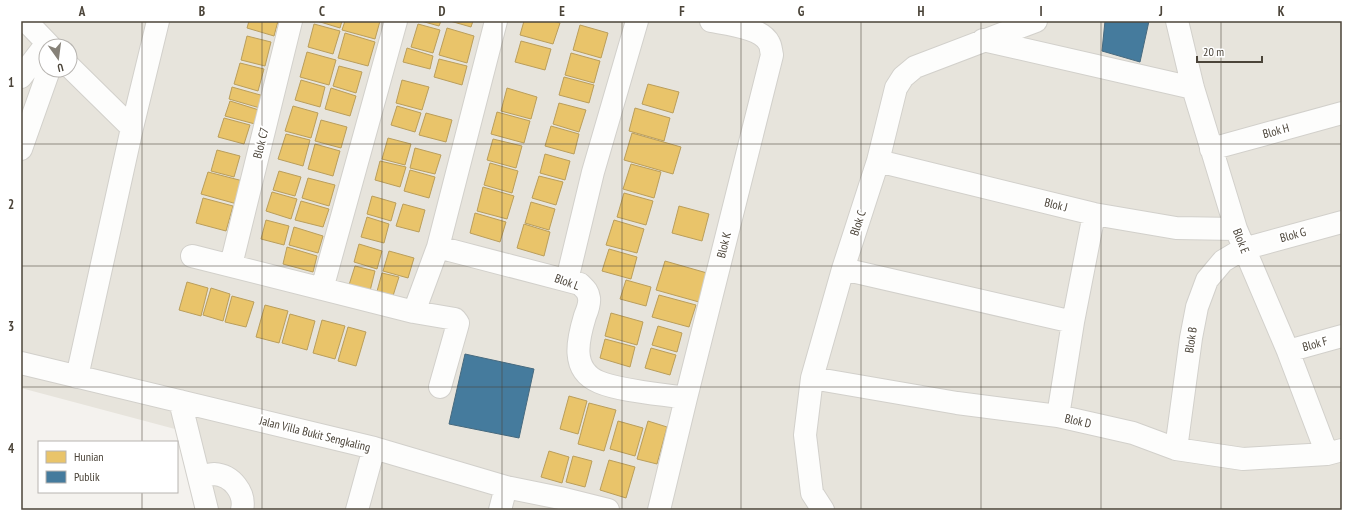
<svg xmlns="http://www.w3.org/2000/svg" width="1363" height="531" viewBox="0 0 1363 531" font-family="'PT Sans Narrow',sans-serif">
<style>
.residential{fill:#e7e4dc;fill-rule:evenodd}
.homes{fill:#e9c46a;stroke:#ba9e5b}
.public{fill:#457b9d;stroke:#476a7f}
.lines{fill:none;stroke-linecap:round;stroke-linejoin:round}
.minor-casing{stroke:#d2d0cb;stroke-width:24}
.minor{stroke:#fdfdfc;stroke-width:22}
.grid{fill:none;stroke:#4b4439;stroke-width:1;stroke-opacity:0.55}
.labels{text-anchor:middle;stroke-width:4;stroke-linejoin:round;paint-order:stroke}
.street-label{font-size:12px;fill:#4b4439;stroke:#fff}
.neatline{fill:none;stroke:#4b4439;stroke-width:1.5}
.grid-label{font-size:13px;text-anchor:middle;font-weight:bold;fill:#4b4439}
</style>
<rect width="100%" height="100%" fill="#f4f2ee"/>
<path class="residential" d="M21,21H1342V510H198L175,429L21,388ZM46,46H70V70H46Z"/>
<path class="homes" d="M249,21H278L274,36L247,28Z
M317,21H342L340,28Z
M345,21H380L375,39L342,30Z
M421,21H441L439,26Z
M450,21H473L471,27Z
M524,21H553L560,23L553,44L520,35Z
M314,24L340,31L333,54L308,47Z
M418,24L440,30L433,53L411,47Z
M580,25L608,33L601,58L573,50Z
M447,28L474,36L467,63L439,55Z
M345,33L375,42L368,66L338,58Z
M247,36L271,42L265,66L241,60Z
M521,41L551,49L545,70L515,62Z
M407,48L433,56L430,69L403,62Z
M307,52L336,60L329,85L300,77Z
M571,53L600,61L594,83L565,75Z
M439,59L467,66L462,85L434,77Z
M240,63L264,69L258,91L234,84Z
M339,66L362,72L356,93L333,86Z
M564,77L594,85L589,103L559,95Z
M301,80L325,87L320,107L295,100Z
M402,80L429,87L422,110L396,103Z
M648,84L679,92L673,113L642,104Z
M232,87L264,96L260,108L229,99Z
M331,88L356,96L350,116L325,109Z
M507,88L537,97L531,119L501,111Z
M230,101L259,110L255,124L225,116Z
M559,103L586,110L579,132L553,124Z
M293,106L318,113L311,138L285,131Z
M397,106L421,113L415,132L391,125Z
M635,108L670,118L664,141L629,131Z
M497,112L530,121L524,143L491,134Z
M426,113L452,120L446,142L419,135Z
M224,118L250,125L244,144L218,137Z
M321,120L347,127L341,148L315,141Z
M551,126L579,134L574,154L545,146Z
M632,133L681,147L673,174L624,160Z
M286,134L310,140L303,166L278,159Z
M388,138L411,144L405,165L382,159Z
M493,139L522,146L516,168L487,160Z
M315,144L340,151L333,176L308,169Z
M415,148L441,155L435,174L410,168Z
M217,150L240,156L234,177L211,171Z
M545,154L570,161L565,180L540,173Z
M380,161L406,167L400,187L375,180Z
M490,163L518,171L512,193L484,185Z
M631,164L661,172L654,198L623,189Z
M410,170L435,177L429,198L404,191Z
M279,171L301,177L295,196L273,190Z
M208,172L243,181L237,204L201,194Z
M539,176L563,182L556,205L532,198Z
M308,178L335,185L329,206L302,198Z
M483,187L514,196L507,219L477,211Z
M272,192L297,199L291,219L266,211Z
M624,193L653,201L646,225L617,217Z
M372,196L396,203L391,221L367,214Z
M203,198L233,206L226,231L196,223Z
M301,201L329,209L323,227L295,220Z
M531,202L555,209L549,230L525,223Z
M403,204L425,210L419,232L396,226Z
M679,206L709,214L702,241L672,233Z
M475,213L506,222L500,242L470,233Z
M367,217L389,224L384,243L361,237Z
M266,220L289,226L284,245L261,239Z
M614,220L644,229L637,253L606,245Z
M524,224L550,232L544,256L517,248Z
M294,227L323,236L318,253L289,245Z
M359,244L382,251L377,269L354,262Z
M287,247L317,256L313,272L283,264Z
M609,249L637,257L631,279L602,271Z
M389,251L414,258L408,278L383,271Z
M665,261L707,273L699,302L656,290Z
M355,266L375,271L370,291L349,285Z
M382,273L399,277L392,299L376,295Z
M626,280L651,287L646,306L620,299Z
M187,282L208,288L201,316L179,310Z
M211,288L230,294L223,321L203,315Z
M659,295L696,305L689,327L652,317Z
M232,296L254,302L246,327L225,322Z
M265,305L288,311L279,343L256,337Z
M611,313L643,322L637,345L605,336Z
M290,314L315,321L307,350L282,343Z
M322,320L345,326L335,359L313,353Z
M658,326L682,333L677,352L652,345Z
M348,327L366,332L356,366L338,361Z
M605,339L635,347L630,367L600,358Z
M651,348L676,355L670,375L645,368Z
M569,396L587,401L578,434L560,429Z
M589,403L616,410L604,451L578,444Z
M618,421L643,428L635,456L610,449Z
M648,421L667,427L657,464L637,459Z
M549,451L569,457L562,483L541,477Z
M573,456L592,461L585,487L566,482Z
M609,460L635,467L626,498L600,490Z"/>
<path class="public" d="M1105,21H1149L1140,62L1102,51Z
M465,354L534,369L519,438L449,424Z"/>
<g class="lines">
<defs>
<path id="minor" d="M26,21L50,46
M1177,21L1193,88L1236,229L1288,351L1327,454
M983,40L1193,88
M70,67L132,128
M21,77L47,43
M21,149L49,70
M1211,149L1342,113
M878,161L1094,214L1176,228L1236,229
M438,247L580,284C585,289 588,291 589,298C590,304 587,311 585,316C578,339 570,370 599,382C620,391 661,394 686,398
M192,256L414,312L455,319L458,323L457,327L440,387
M231,265L291,21
M843,269L1073,322
M567,280L593,172L637,21
M322,289L396,21
M414,312L438,247L496,21
M1288,351L1342,336
M21,363L374,448L506,487L560,498L608,510
M77,377L132,128L158,21
M812,378L957,403L1058,416L1133,433L1176,449L1243,459L1327,454L1342,450
M180,401L207,510
M1058,416L1073,322L1094,214
M1176,449L1191,338L1197,307L1207,280L1223,261L1243,249L1342,222
M199,477C203,476 210,474 214,474C232,475 246,493 242,510
M357,510L374,448
M500,510L506,487
M659,510L686,398L772,55C771,51 771,46 769,43C761,27 727,24 711,21
M823,510L812,493L805,435L812,378L843,269L878,161L896,88L903,77L915,67L1036,21"/>
</defs>
<use href="#minor" class="minor-casing"/>
<use href="#minor" class="minor"/>
</g>
<path class="grid" d="M142,21V442M262,21V510M382,21V510M502,21V510M622,21V510M741,21V510M861,21V510M981,21V510M1101,21V510M1221,21V510M21,144H1342M21,266H1342M21,387H1342M142,492V510"/>
<g class="labels">
<g class="street-label">
<text transform="translate(1276 131) rotate(-15)" y="4">Blok H</text>
<text transform="translate(261 143) rotate(-76)" y="4">Blok C7</text>
<text transform="translate(1056 205) rotate(14)" y="4">Blok J</text>
<text transform="translate(858 223) rotate(-72)" y="4">Blok C</text>
<text transform="translate(1293 235) rotate(-15)" y="4">Blok G</text>
<text transform="translate(1241 241) rotate(69)" y="4">Blok E</text>
<text transform="translate(724 245) rotate(-76)" y="4">Blok K</text>
<text transform="translate(567 282) rotate(20)" y="4">Blok L</text>
<text transform="translate(1191 340) rotate(-81)" y="4">Blok B</text>
<text transform="translate(1315 344) rotate(-15)" y="4">Blok F</text>
<text transform="translate(1078 421) rotate(13)" y="4">Blok D</text>
<text transform="translate(315 434) rotate(14)" y="4">Jalan Villa Bukit Sengkaling</text>
</g>
</g>
<rect width="1363" height="531" fill="none" stroke="#ffffff" stroke-width="44"/>
<rect x="38" y="441" width="140" height="52" fill="#ffffff" stroke="#b7b4b0"/>
<rect x="46" y="451" width="20" height="12" fill="#e9c46a" stroke="#b7b4b0"/>
<text x="74" y="461" font-size="12" fill="#4b4439">Hunian</text>
<rect x="46" y="471" width="20" height="12" fill="#457b9d" stroke="#b7b4b0"/>
<text x="74" y="481" font-size="12" fill="#4b4439">Publik</text>
<g transform="translate(58 58) rotate(166)"><circle r="19" fill="#ffffff" stroke="#b7b4b0"/>
<path d="M0-3L7 15L0 10L-7 15Z" fill="#868178"/>
<text y="-6" font-size="11" font-weight="bold" text-anchor="middle" fill="#4b4439">U</text>
</g>
<path d="M1197 56v6h65v-6" fill="none" stroke="#4b4439" stroke-width="2"/>
<text x="1203" y="56" font-size="12" fill="#4b4439" stroke="#ffffff" stroke-width="3" paint-order="stroke">20 m</text>
<rect x="22" y="22" width="1319" height="487" class="neatline"/>
<g class="grid-label">
<text x="82" y="16">A</text>
<text x="202" y="16">B</text>
<text x="322" y="16">C</text>
<text x="442" y="16">D</text>
<text x="562" y="16">E</text>
<text x="682" y="16">F</text>
<text x="801" y="16">G</text>
<text x="921" y="16">H</text>
<text x="1041" y="16">I</text>
<text x="1161" y="16">J</text>
<text x="1281" y="16">K</text>
<text x="11" y="87">1</text>
<text x="11" y="209">2</text>
<text x="11" y="331">3</text>
<text x="11" y="453">4</text>
</g>
</svg>
